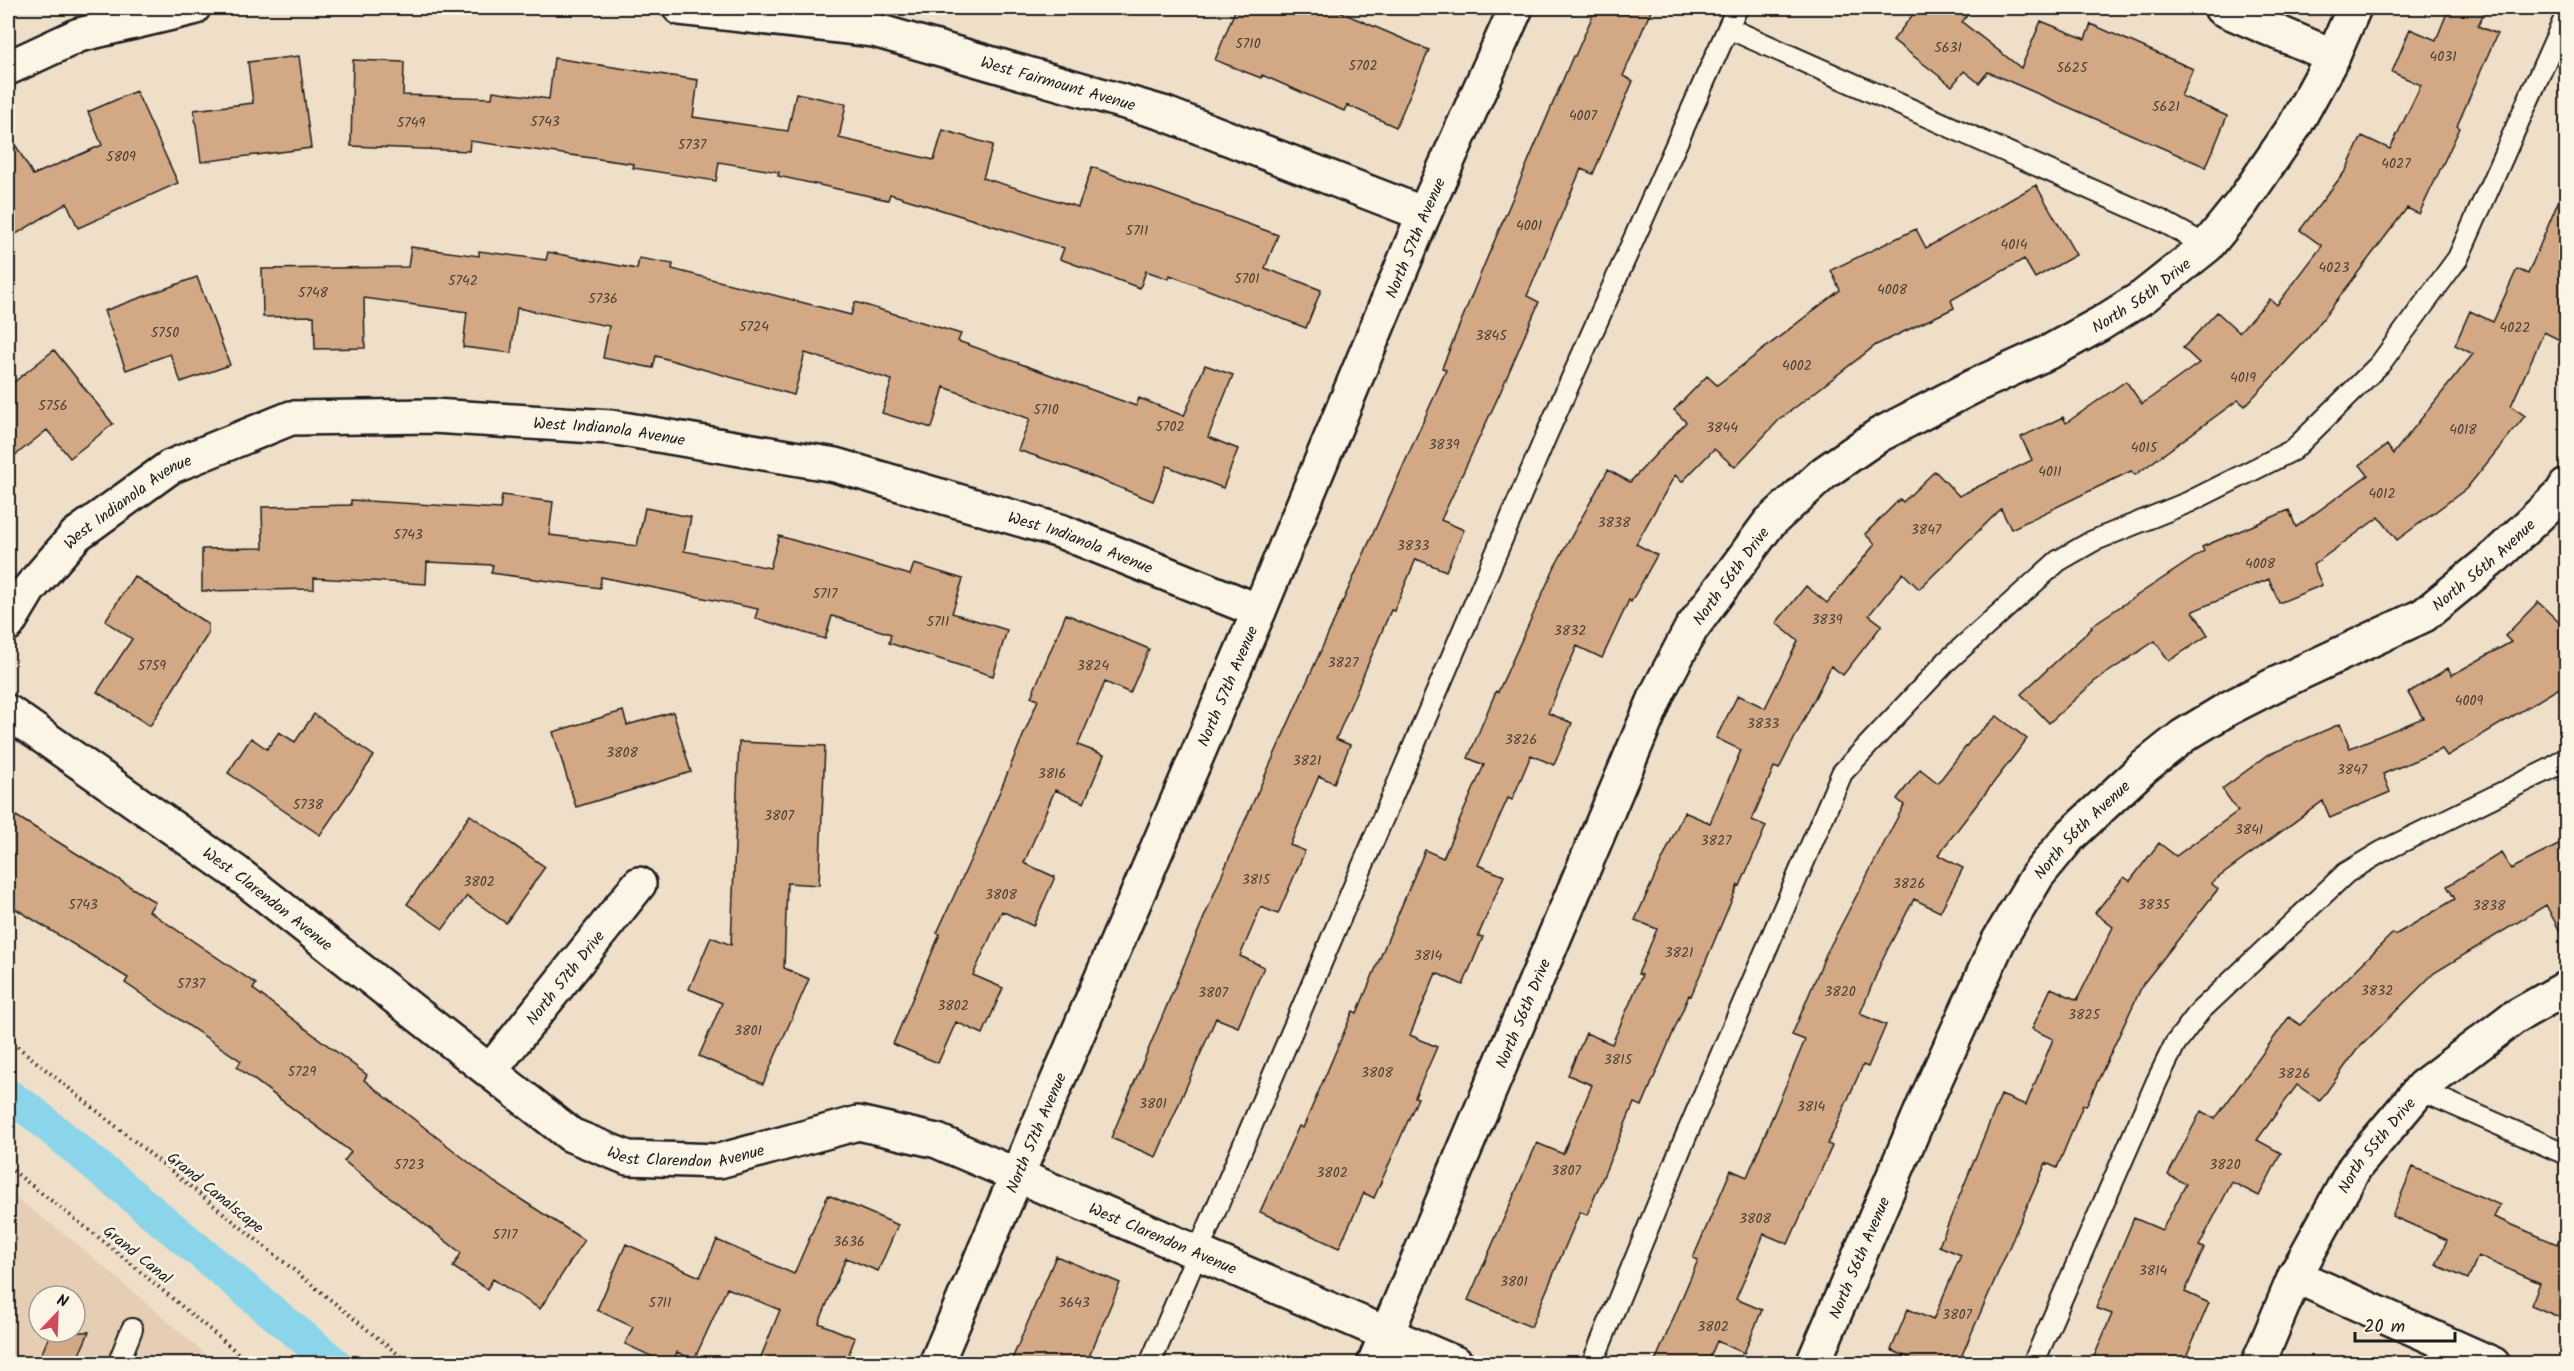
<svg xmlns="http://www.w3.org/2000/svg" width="2574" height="1371" viewBox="0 0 2574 1371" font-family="Kalam,sans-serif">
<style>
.built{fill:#e6ceb4;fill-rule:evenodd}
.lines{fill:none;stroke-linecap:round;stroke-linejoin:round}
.canal{stroke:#8ad5ea;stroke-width:34}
.building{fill:#d2a984;stroke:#1c1c1c;stroke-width:1.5}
.service-casing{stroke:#1c1c1c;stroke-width:24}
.minor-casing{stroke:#1c1c1c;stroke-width:38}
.tertiary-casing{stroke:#1c1c1c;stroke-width:38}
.path{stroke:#1c1c1c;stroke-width:4;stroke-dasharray:1.5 4.5;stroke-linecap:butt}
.service{stroke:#fcf5e5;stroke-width:20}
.minor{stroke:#fcf5e5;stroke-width:33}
.tertiary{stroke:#fcf5e5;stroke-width:33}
.labels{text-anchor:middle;stroke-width:5;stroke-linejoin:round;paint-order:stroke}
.number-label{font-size:14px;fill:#4a3f36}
.street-label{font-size:16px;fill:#1c1c1c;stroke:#fcf5e5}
</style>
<rect width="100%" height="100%" fill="#efdec8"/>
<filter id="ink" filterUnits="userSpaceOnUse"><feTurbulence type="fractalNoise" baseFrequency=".0167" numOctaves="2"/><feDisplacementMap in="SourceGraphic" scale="12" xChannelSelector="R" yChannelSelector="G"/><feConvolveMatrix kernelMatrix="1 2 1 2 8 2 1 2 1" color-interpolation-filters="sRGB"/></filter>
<g filter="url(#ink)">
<path class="built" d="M8,1193L75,1242L216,1363H8ZM39,1296H75V1332H39Z"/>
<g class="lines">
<path class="canal" d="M8,1096L32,1112L335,1364"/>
</g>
<path class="building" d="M1236,8H1331L1429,50L1396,127L1347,105L1344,111L1262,75L1261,78L1215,60Z
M1596,8H1652L1623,76L1633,81L1593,174L1581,169L1527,296L1539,302L1500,393L1441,520L1464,530L1446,571L1416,559L1394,611L1391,610L1336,739L1350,745L1334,783L1319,776L1290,845L1305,851L1278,914L1261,907L1240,956L1264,967L1238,1027L1216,1018L1156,1157L1111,1138L1243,825L1446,370L1442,368L1485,263L1573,56H1575Z
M1918,8H1973L1962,22L2021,68L2041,21L2085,39L2091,24L2193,69L2181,96L2227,116L2206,167L1988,72L1979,83L1964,71L1952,86L1893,40Z
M2449,8H2486L2478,26L2497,34L2457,126L2460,128L2419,214L2407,208L2309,337L2245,406L2238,400L2135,475L2131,471L2011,529L2001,509L1919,589L1903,573L1869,615L1882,625L1843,675L1831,666L1779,769L1774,767L1752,820L1766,826L1740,886L1738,885L1691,996L1689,995L1642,1106L1634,1103L1587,1215L1580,1212L1531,1327L1468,1300L1537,1143L1563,1154L1592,1085L1568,1075L1586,1033L1612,1044L1642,975L1638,974L1657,929L1635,920L1684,812L1710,823L1741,750L1716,738L1738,695L1765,708L1798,641L1776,623L1806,586L1827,603L1875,544L1865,534L1900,499L1903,502L1935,471L1959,496L2032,460L2021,437L2063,417L2066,423L2126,381L2142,404L2199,363L2183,348L2217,312L2239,332L2270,299L2277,305L2322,246L2300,230L2346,170L2362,136L2390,149L2421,85L2392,72L2410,29L2436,40Z
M299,56L311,148L201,162L194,110L253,103L248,62Z
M554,58L698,80L693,117L788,131L796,93L846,104L839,138L934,160L943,130L993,145L983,178L1078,207L1092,167L1278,235L1265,268L1321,290L1306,328L1170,275L1169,279L1146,271L1140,288L1060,259L1064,248L890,194L888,200L778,176L779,172L719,162L716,181L633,168L634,164L470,141L469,151L351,146L353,60L404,62L403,95L492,98L493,91L549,99Z
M136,91L178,183L78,228L67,203L8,239V132L33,175L102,145L88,112Z
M2566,183V343L2544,332L2511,406L2525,416L2466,489L2397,540L2379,517L2313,565L2322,585L2279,603L2269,579L2193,611L2208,635L2169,661L2155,641L2095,681L2049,723L2021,694L2092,628L2091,626L2204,551L2202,547L2289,510L2296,527L2368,475L2360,465L2387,445L2393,454L2473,354L2455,345L2470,311L2493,322L2517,269L2528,274Z
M2036,185L2076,255L2035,278L2024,259L1951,300L1954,308L1876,345L1779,420L1735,467L1714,449L1682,482L1675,475L1636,544L1657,555L1631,602L1629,600L1602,658L1577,646L1548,713L1572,723L1554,765L1531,755L1512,800L1508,798L1478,865L1504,876L1478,936L1483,937L1463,985L1436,973L1410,1035L1437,1047L1415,1097L1418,1098L1374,1198L1364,1193L1339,1248L1260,1212L1299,1126L1303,1128L1353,1011L1357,1013L1425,850L1443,858L1484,765L1468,758L1496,691L1498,692L1555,566L1608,470L1630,482L1686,422L1674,410L1707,376L1717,385L1840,290L1831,270L1916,229L1926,248Z
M411,247L479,256V251L546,260L548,252L637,269L639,258L673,264L672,269L851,315L855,302L961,334L958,341L1136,406L1139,398L1184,416L1205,365L1233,375L1208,437L1238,449L1223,488L1167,466L1153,501L1068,467L1018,450L1030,419L944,387L932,428L882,413L892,380L805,353L794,395L656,356L653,368L603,358L609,326L517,308L511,353L463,347L467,312L364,298L365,348L315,349L314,316L263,317L262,269L408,267Z
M197,277L230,365L181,382L170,354L126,370L104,311Z
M54,350L113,424L70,458L47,430L8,461V387Z
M502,495L553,502L549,535L637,546L645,508L691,517L684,551L770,568L779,536L910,575L914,564L963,579L952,613L1007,630L993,676L889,643L891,634L832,616L825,639L755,618L758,609L601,577L600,588L491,573L493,565L427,562L426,584L314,578V589L202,591V549L263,548L262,507L351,505V500L500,509Z
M134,576L208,624V634L150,726L97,692L132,639L105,621Z
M2538,602L2566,629V684L2447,756L2442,749L2383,774L2390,792L2330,818L2323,801L2211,883L2218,889L2143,984L2086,1106L2083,1105L2057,1168L2046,1163L1958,1364H1923L1891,1350L1908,1309L1933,1320L1961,1255L1939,1246L2001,1095L2026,1105L2053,1039L2032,1029L2051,988L2077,1000L2113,927L2095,913L2124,877L2130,881L2159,843L2176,856L2238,811L2222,789L2268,755L2340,724L2350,748L2423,718L2408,693L2448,668L2452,675L2511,642L2505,636Z
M1066,614L1149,649L1130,693L1105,682L1078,745L1104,755L1084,803L1055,790L1024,863L1055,877L1033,926L1002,911L973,975L1003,988L983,1034L956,1022L938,1063L893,1044L940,934L937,933L980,839L1038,700L1031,697Z
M623,711L627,725L673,712L691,772L576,807L553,732Z
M314,714L374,756L320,835L228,773L251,738L267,749L279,732L295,742Z
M1997,716L2027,739L1938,855L1963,868L1940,912L1914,899L1883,958L1860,1014L1886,1025L1868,1067L1863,1065L1828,1144L1832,1146L1788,1244L1764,1234L1736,1299L1762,1310L1744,1353L1717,1341L1707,1364H1654L1698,1260L1693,1258L1731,1170L1747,1177L1805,1040L1792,1035L1826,954L1904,805L1897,799L1920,769L1938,783L1971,740Z
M739,742L825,746L819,885L787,883L784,968L809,979L763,1084L699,1056L722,1003L689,989L711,937L731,945Z
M8,811L155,902L149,911L256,984L253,989L367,1075L364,1080L494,1182L584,1240L540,1309L493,1279L487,1289L453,1267L461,1253L344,1161L351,1152L237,1067L241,1061L125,983L128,978L8,904Z
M470,815L545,867L506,923L467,896L443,929L407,904Z
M2566,841V943L2546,905L2434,973L2356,1051L2320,1101L2297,1085L2257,1140L2281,1153L2259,1196L2232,1182L2199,1246L2204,1248L2185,1292L2209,1303L2183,1364H2091L2112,1314L2096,1308L2134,1218L2162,1230L2186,1184L2168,1175L2201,1111L2215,1119L2289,1017L2300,1025L2393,933L2395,935L2455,899L2447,886L2501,853L2511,869Z
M2413,1167L2500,1205L2494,1217L2557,1244L2566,1221V1320L2531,1305L2540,1283L2478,1256L2468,1279L2436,1265L2447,1240L2392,1216Z
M828,1195L898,1225L878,1271L846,1258L819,1323L855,1338L845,1364H758L780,1310L727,1288L694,1360L677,1352L672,1364H668L625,1344L633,1327L597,1310L626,1244L700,1277L717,1240L794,1274Z
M1056,1256L1120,1283L1086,1364H1010Z
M51,1332H89L75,1364H37Z"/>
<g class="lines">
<defs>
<path id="service" d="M1728,28L2162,221L2207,246
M2420,1090L2566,1154
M118,1364L132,1329
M1150,1364L1546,436L1737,8
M1592,1364L1683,1143L1842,773L1947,661L2058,561L2093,541L2189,502L2293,450L2380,364L2458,258L2566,15
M2033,1364L2157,1081L2175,1044L2200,1011L2346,873L2381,852L2552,768L2566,758"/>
<g id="minor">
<path id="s1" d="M680,8L874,30L1163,113L1424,214"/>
<path d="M2221,8L2333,56"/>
<path d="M8,68L79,35L193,8"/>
<path id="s2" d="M8,624L29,589L76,535L170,467L291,418L433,416L611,427L835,465L1060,531L1259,611"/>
<path id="s3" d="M8,712L237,873L571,1135L628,1158L719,1161L858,1123L937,1141L1457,1364"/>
<path id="s4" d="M490,1071L639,884"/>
<path d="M2295,1276L2493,1364"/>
<path id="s5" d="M1374,1364L1658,692L1691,629L1769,523L1824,473L1879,435L1974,386L2051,351L2100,324L2143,297L2207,246L2241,204L2294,127L2333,56L2354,8"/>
<path id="s6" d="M1813,1364L1927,1098L1998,942L2037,876L2070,836L2143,768L2183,736L2229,708L2274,685L2424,615L2496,556L2561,494L2566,486"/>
<path id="s7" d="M2258,1364L2295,1276L2355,1167L2422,1087L2513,1018L2566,988"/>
</g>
<g id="tertiary">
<path id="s8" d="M936,1364L1259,611L1424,214L1516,8"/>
</g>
</defs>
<use href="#service" class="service-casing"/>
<use href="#minor" class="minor-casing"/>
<use href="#tertiary" class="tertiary-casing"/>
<path class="path" d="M8,1039L410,1364
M8,1167L107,1244L251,1364"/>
<use href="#service" class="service"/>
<use href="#minor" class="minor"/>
<use href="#tertiary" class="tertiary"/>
</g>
</g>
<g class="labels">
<g class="number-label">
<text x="1248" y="48">5710</text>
<text x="1948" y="52">5631</text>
<text x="2443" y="61">4031</text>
<text x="1363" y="70">5702</text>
<text x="2072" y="72">5625</text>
<text x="2166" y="111">5621</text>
<text x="1583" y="120">4007</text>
<text x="545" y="126">5743</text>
<text x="411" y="127">5749</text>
<text x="692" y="149">5737</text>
<text x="121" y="161">5809</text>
<text x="2396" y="168">4027</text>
<text x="1529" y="230">4001</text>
<text x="1137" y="235">5711</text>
<text x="2014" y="249">4014</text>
<text x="2334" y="272">4023</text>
<text x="1247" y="283">5701</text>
<text x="463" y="285">5742</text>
<text x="1892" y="294">4008</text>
<text x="313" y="297">5748</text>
<text x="603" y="303">5736</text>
<text x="754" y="331">5724</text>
<text x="2515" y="332">4022</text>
<text x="165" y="337">5750</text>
<text x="1491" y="340">3845</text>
<text x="1797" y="370">4002</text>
<text x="2243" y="382">4019</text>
<text x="53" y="410">5756</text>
<text x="1046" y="414">5710</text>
<text x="1170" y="431">5702</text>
<text x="1722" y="432">3844</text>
<text x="2463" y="434">4018</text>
<text x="1444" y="449">3839</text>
<text x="2144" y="452">4015</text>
<text x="2050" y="476">4011</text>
<text x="2382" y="498">4012</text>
<text x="1614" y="527">3838</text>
<text x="1926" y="534">3847</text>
<text x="408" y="539">5743</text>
<text x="1413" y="550">3833</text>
<text x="2260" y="568">4008</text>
<text x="825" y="598">5717</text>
<text x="1827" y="624">3839</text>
<text x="938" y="626">5711</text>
<text x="1570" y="635">3832</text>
<text x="1343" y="667">3827</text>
<text x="152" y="670">5759</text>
<text x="1093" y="670">3824</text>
<text x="2469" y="705">4009</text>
<text x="1763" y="728">3833</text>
<text x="1521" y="744">3826</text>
<text x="622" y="757">3808</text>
<text x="1307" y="765">3821</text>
<text x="2352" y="774">3847</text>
<text x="1052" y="778">3816</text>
<text x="308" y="809">5738</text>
<text x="779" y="820">3807</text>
<text x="2249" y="834">3841</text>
<text x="1716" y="845">3827</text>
<text x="1256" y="884">3815</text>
<text x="479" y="886">3802</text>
<text x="1909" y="888">3826</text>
<text x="1001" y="899">3808</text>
<text x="83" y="909">5743</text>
<text x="2154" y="909">3835</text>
<text x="2489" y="910">3838</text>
<text x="1679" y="957">3821</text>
<text x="1428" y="960">3814</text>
<text x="191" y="988">5737</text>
<text x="2377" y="995">3832</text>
<text x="1840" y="996">3820</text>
<text x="1213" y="997">3807</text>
<text x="953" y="1010">3802</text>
<text x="2084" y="1019">3825</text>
<text x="748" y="1035">3801</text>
<text x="1618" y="1064">3815</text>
<text x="302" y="1076">5729</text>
<text x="1377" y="1077">3808</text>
<text x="2294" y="1078">3826</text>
<text x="1153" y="1108">3801</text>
<text x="1811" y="1111">3814</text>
<text x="409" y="1169">5723</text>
<text x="2225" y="1169">3820</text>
<text x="1566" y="1175">3807</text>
<text x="1332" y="1177">3802</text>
<text x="1755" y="1223">3808</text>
<text x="505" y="1239">5717</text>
<text x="849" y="1246">3636</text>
<text x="2153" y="1275">3814</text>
<text x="1514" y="1286">3801</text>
<text x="660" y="1307">5711</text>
<text x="1074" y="1307">3643</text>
<text x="1957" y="1319">3807</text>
<text x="1713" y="1331">3802</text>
</g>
<g class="street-label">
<text dy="6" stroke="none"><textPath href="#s1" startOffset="387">West Fairmount Avenue</textPath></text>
<text dy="6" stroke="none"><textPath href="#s8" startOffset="1224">North 57th Avenue</textPath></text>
<text dy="6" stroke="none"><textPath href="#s5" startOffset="1371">North 56th Drive</textPath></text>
<text dy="6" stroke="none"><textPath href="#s2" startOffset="678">West Indianola Avenue</textPath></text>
<text dy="6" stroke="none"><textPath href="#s2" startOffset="174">West Indianola Avenue</textPath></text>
<text dy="6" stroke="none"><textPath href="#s2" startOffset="1164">West Indianola Avenue</textPath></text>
<text dy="6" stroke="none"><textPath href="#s6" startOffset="1088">North 56th Avenue</textPath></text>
<text dy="6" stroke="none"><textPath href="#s5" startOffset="867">North 56th Drive</textPath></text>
<text dy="6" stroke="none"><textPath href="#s8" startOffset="738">North 57th Avenue</textPath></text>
<text dy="6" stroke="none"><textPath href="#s6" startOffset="602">North 56th Avenue</textPath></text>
<text dy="6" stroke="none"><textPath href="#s3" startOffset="320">West Clarendon Avenue</textPath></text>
<text dy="6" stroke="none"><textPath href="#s4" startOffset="120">North 57th Drive</textPath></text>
<text dy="6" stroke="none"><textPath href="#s5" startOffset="381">North 56th Drive</textPath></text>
<text dy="6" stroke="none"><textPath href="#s8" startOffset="252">North 57th Avenue</textPath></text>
<text dy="6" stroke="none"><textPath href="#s7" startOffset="250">North 55th Drive</textPath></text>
<text dy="6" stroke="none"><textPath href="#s3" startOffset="824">West Clarendon Avenue</textPath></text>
<text transform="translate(216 1192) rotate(39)" y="6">Grand Canalscape</text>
<text dy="6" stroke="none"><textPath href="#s3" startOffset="1328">West Clarendon Avenue</textPath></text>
<text transform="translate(138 1254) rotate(39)" y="6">Grand Canal</text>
<text dy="6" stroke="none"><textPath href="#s6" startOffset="116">North 56th Avenue</textPath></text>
</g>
</g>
<rect width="2574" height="1371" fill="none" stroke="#fcf5e5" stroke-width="30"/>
<rect x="15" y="15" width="2544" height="1341" fill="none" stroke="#1c1c1c" stroke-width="2" filter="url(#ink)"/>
<g transform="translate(57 1314) rotate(23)"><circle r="28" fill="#fcf5e5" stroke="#a29e95" stroke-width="1.5"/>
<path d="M0-4.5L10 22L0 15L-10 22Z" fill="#d1495b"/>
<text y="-9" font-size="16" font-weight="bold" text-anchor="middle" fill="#1c1c1c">N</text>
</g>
<path d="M2355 1332v9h100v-9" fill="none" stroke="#1c1c1c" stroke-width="3"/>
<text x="2364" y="1332" font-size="18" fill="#1c1c1c" stroke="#fcf5e5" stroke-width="4.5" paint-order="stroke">20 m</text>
</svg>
